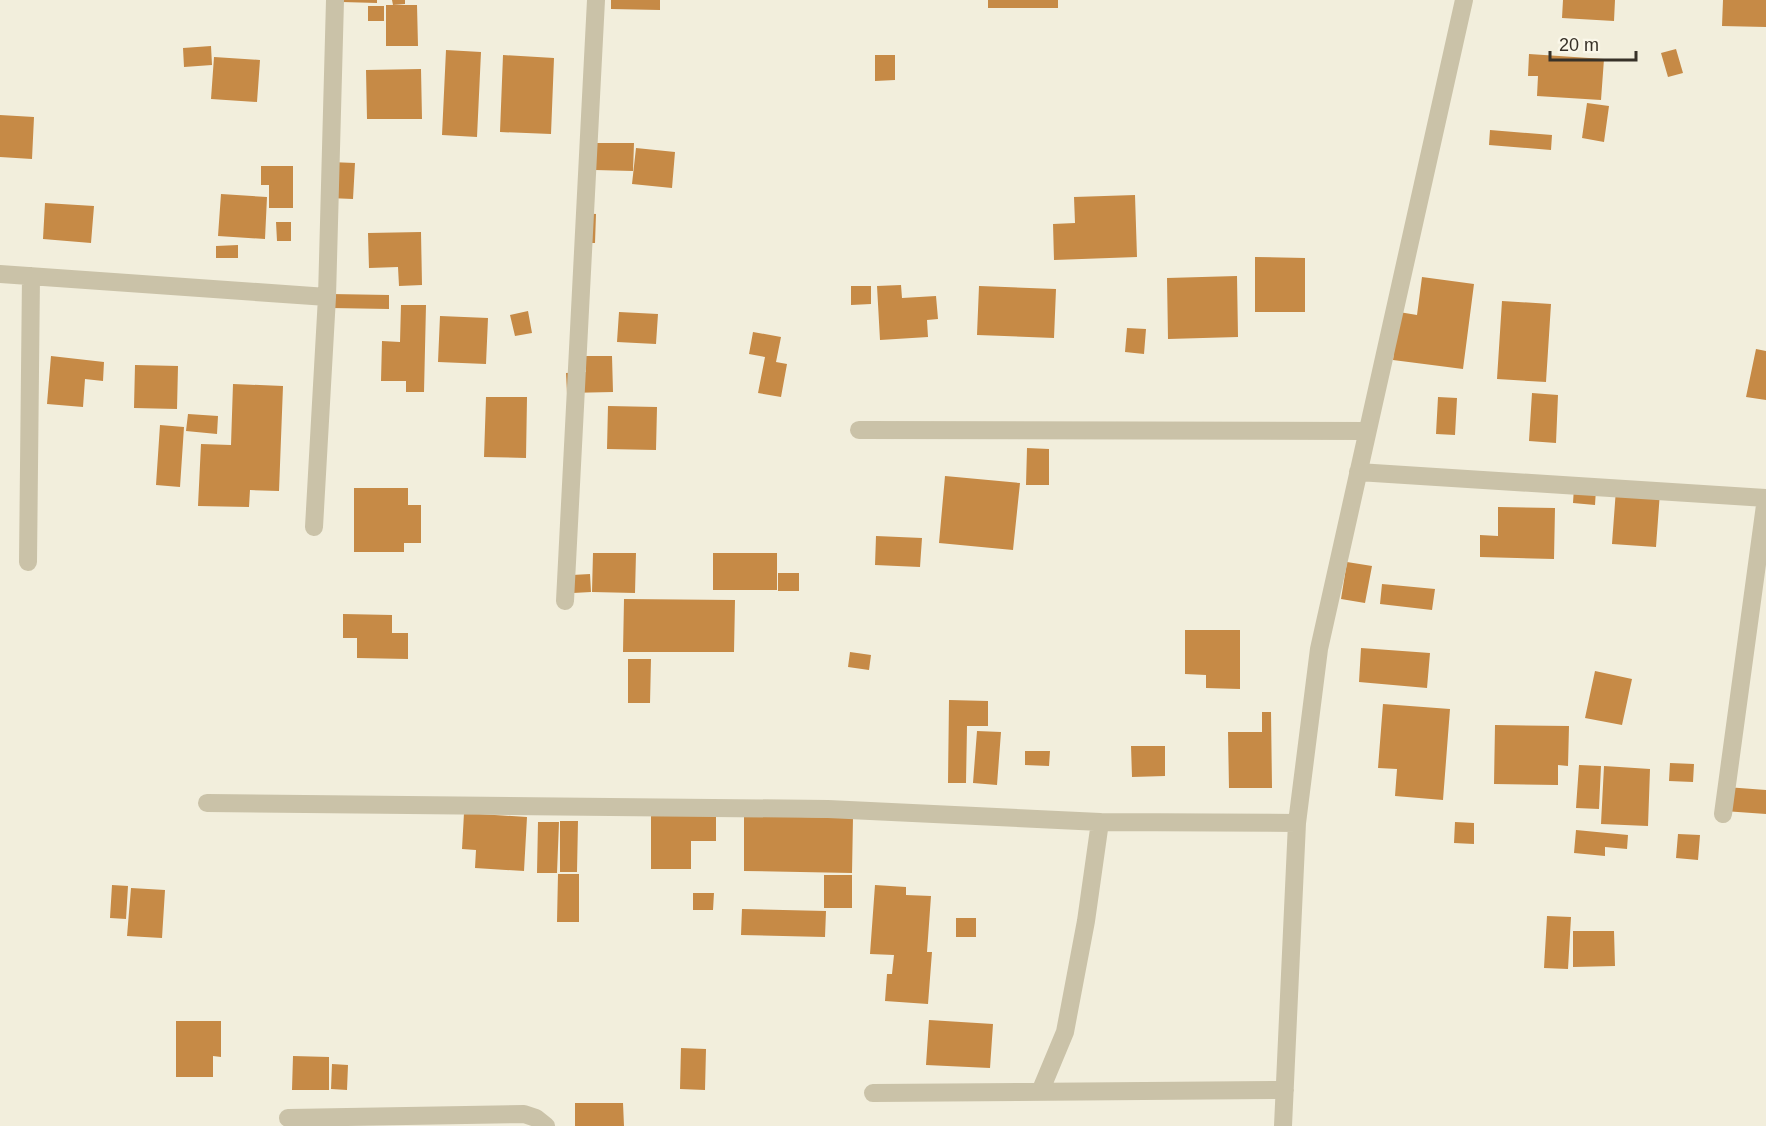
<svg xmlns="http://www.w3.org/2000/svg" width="1766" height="1126" viewBox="0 0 1766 1126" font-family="Helvetica,sans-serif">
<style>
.building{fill:#c68a46}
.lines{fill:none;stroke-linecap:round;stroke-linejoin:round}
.minor{stroke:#cac2a8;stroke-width:18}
</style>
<rect width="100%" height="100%" fill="#f2eedc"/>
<path class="building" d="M342,0H377V3L342,2Z
M392,0H405V4L393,5Z
M611,0H660V10L611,9Z
M988,0H1058V8H988Z
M1563,0H1615L1614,21L1562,18Z
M1723,0H1766V27L1722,26Z
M386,5H417L418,46H386Z
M368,6H384V21H368Z
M211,46L212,65L184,67L183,48Z
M1676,49L1683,73L1668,77L1661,53Z
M446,50L481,52L477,137L442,135Z
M1529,54L1604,59L1601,100L1537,96L1538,76H1528Z
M503,55L554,58L551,134L500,132Z
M875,55H895V80L875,81Z
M214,57L260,60L257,102L211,99Z
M421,69L422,119H367L366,70Z
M1587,103L1609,106L1604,142L1582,138Z
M0,115L34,117L32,159L0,157Z
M1490,130L1552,135L1551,150L1489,145Z
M596,143H634L633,171L595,170Z
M636,148L675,152L672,188L632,184Z
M330,162L355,163L353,199L329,198Z
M261,166H293V208H269V185H261Z
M221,194L267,197L265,239L218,236Z
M1135,195L1137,257L1054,260L1053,224L1075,223L1074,197Z
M45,203L94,206L91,243L43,239Z
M582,213L596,214L595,243H581Z
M276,222H291V241H277Z
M421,232L422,285L399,286L398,267L369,268L368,233Z
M238,245V258H216V246Z
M1255,257L1305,258V312H1255Z
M1237,276L1238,337L1168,339L1167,278Z
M1422,277L1474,284L1463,369L1393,360L1399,312L1417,315Z
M901,285L902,298L936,296L938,319L927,320L928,337L880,340L877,286Z
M851,286H871V304L851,305Z
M979,286L1056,289L1054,338L977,335Z
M331,294L389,295V309L331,308Z
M1502,301L1551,304L1546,382L1497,379Z
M401,305H426L424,392H406V381H381L382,341L400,342Z
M528,311L532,333L515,336L510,315Z
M619,312L658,314L656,344L617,342Z
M440,316L488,318L486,364L438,362Z
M1127,328L1146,329L1144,354L1125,352Z
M753,332L781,337L776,362L787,364L781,397L758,393L765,357L749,354Z
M1756,349L1766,351V400L1746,397Z
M51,356L104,362L103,381L85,379L83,407L47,404Z
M585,356H612L613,392L567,393L566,373L586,372Z
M135,365L178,366L177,409L134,408Z
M233,384L283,386L279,491L250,490L249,507L198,506L201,444L231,445Z
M1532,393L1558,395L1556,443L1529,441Z
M486,397H527L526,458L484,457Z
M1438,397L1457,398L1455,435L1436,434Z
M608,406L657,407L656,450L607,449Z
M188,414L218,416L217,434L186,431Z
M160,425L184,427L180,487L156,485Z
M1027,448L1049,449V485H1026Z
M945,476L1020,483L1013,550L939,543Z
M1574,487L1596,489L1595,505L1573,503Z
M354,488H408V505H421V543H404V552H354Z
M1616,489L1660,492L1656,547L1612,544Z
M1498,507L1555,508L1554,559L1480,557V535L1498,536Z
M876,536L922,538L920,567L875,565Z
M593,553H636L635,593L592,592Z
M713,553H777V590H713Z
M1347,562L1372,566L1365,603L1341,599Z
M778,573H799V591H778Z
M590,574L591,592L573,593L572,575Z
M1382,584L1435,589L1432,610L1380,604Z
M624,599L735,600L734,652H623Z
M343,614L392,615V633H408V659L357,658V638H343Z
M1185,630H1240V689L1206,688V675L1185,674Z
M1361,648L1430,653L1427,688L1359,682Z
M850,652L871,655L869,670L848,667Z
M628,659H651L650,703H628Z
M1595,671L1632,679L1622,725L1585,718Z
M949,700L988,701V726H967L966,783H948Z
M1383,704L1450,709L1443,800L1395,796L1397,769L1378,768Z
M1262,712H1271L1272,788H1229L1228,732H1262Z
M1495,725L1569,726L1568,766L1558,765V785L1494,784Z
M977,731L1001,732L997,785L973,783Z
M1131,746H1165V776L1132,777Z
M1025,751H1050L1049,766L1025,765Z
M1670,763L1694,764L1693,782L1669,781Z
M1579,765L1601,766L1599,809L1576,808Z
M1604,766L1650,769L1648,826L1601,824Z
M1726,787L1766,790V814L1724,811Z
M464,813L527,817L524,871L475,868L476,850L462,849Z
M651,815L716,816V841H691V869H651Z
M744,816L853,818L852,873L744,871Z
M560,821H578L577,872H560Z
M538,822H559L557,873H537Z
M1455,822L1474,823V844L1454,843Z
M1576,830L1628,835L1627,849L1605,847V856L1574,853Z
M1678,834L1700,835L1698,860L1676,858Z
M558,874H579V922H557Z
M824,875H852V908H824Z
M112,885L128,886L126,919L110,918Z
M875,885L906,887V895L931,896L927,952H932L928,1004L885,1001L887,974H892L894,955L870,954Z
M131,888L165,890L162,938L127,936Z
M693,893H714L713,910H693Z
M742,909L826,911L825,937L741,935Z
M1547,916L1571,917L1568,969L1544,968Z
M956,918H976V937H956Z
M1573,931H1614L1615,966L1573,967Z
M929,1020L993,1024L990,1068L926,1065Z
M176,1021H221V1057L213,1056V1077H176Z
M681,1048L706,1049L705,1090L680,1089Z
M293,1056L329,1057V1090H292Z
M332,1064L348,1065L347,1090L331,1089Z
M575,1103H623L624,1126H575Z"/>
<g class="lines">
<path class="minor" d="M0,274L327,297
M859,430L1367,431
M1358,472L1766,498
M314,527L327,297L335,0
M28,562L31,276
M565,601L596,0
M207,803L828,809L1100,822L1297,823
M1723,814L1766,498
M1040,1092L1065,1032L1086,921L1100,822
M873,1093L1285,1090
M288,1118L524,1114L536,1118L546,1126
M1283,1126L1297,823L1319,649L1464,0"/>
</g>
<path d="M1550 51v9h86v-9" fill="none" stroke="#373128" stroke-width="3"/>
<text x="1559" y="51" font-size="18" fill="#373128" stroke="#faf7e9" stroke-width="4.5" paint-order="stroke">20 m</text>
</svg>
